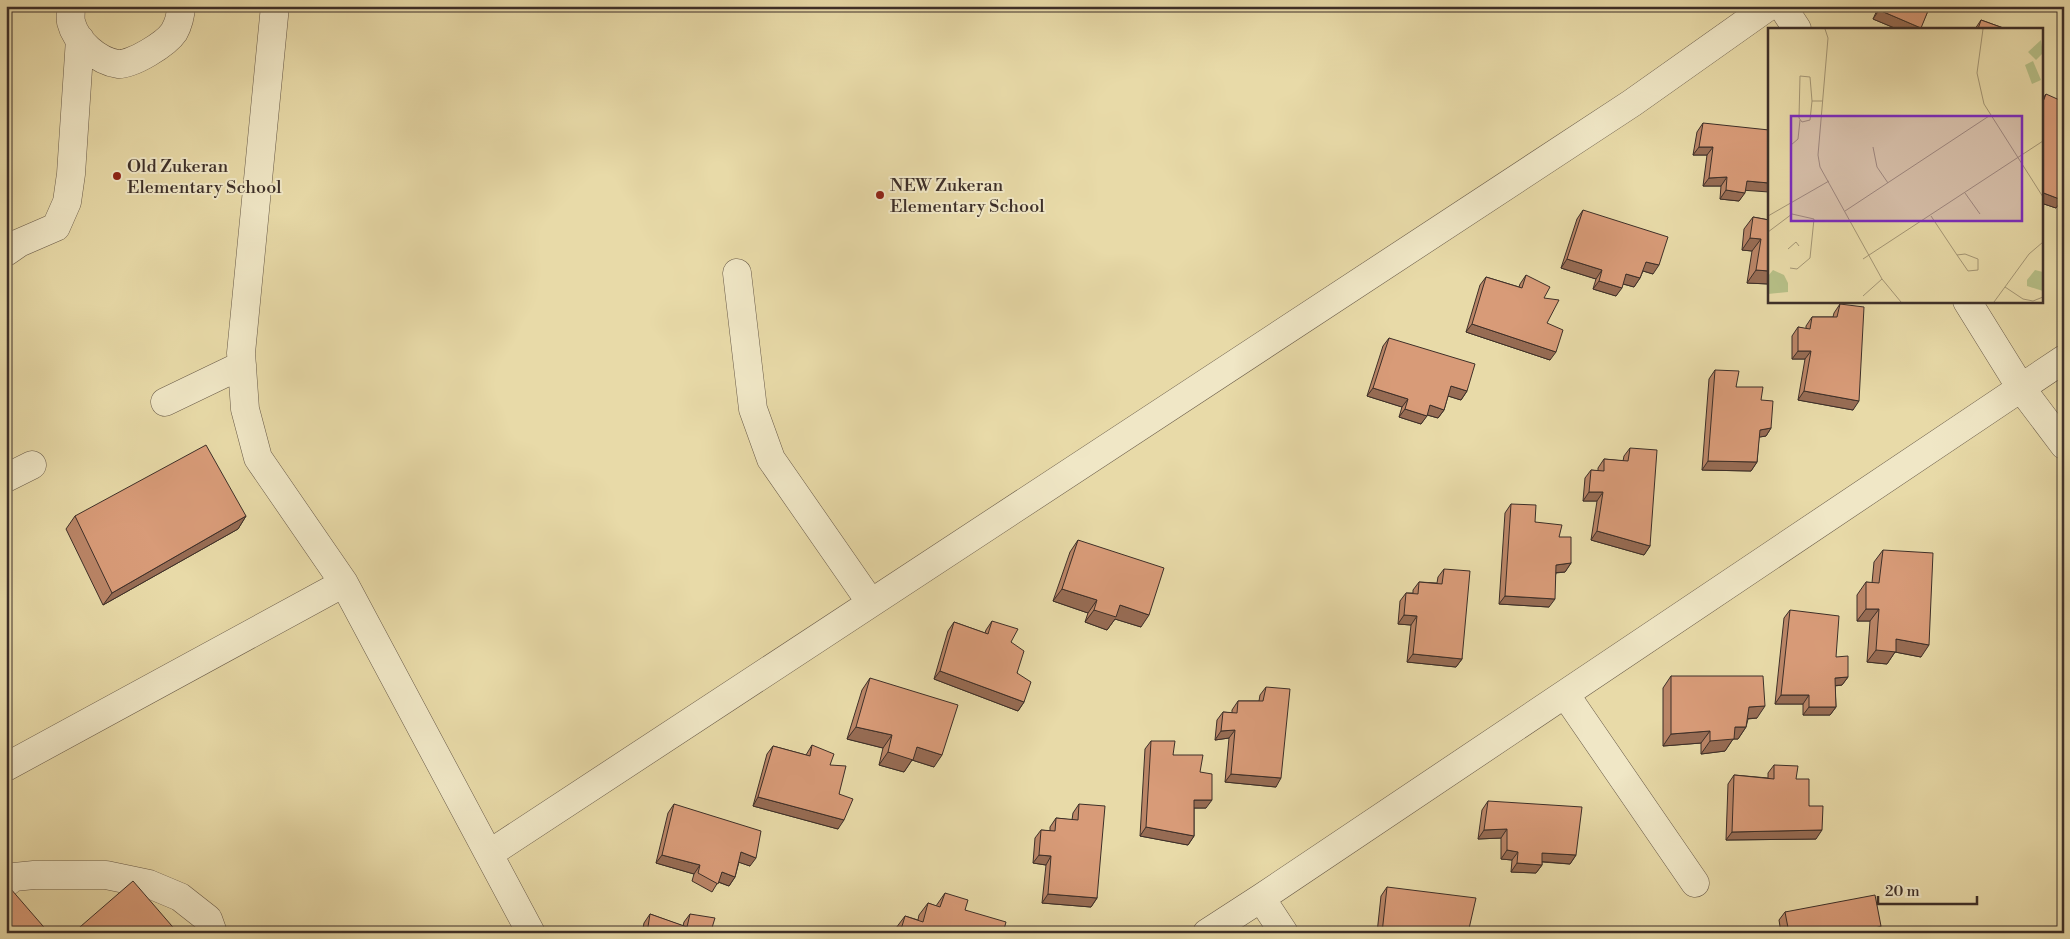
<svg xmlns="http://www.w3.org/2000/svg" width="2070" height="939" viewBox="0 0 2070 939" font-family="'Libre Bodoni',serif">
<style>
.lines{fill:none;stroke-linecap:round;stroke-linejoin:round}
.minor-casing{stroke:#685a48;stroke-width:29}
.minor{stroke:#f0e7c6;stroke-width:28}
.wall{fill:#ba8567;stroke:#3d2f28}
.shaded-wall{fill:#976c54;stroke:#3d2f28}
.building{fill:#d89b78;stroke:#3d2f28}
.poi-dot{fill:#8f2418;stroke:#f0e7c6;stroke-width:2}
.labels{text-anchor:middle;stroke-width:4;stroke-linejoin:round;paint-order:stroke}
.poi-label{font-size:18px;fill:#3d2f28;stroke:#f0e7c6;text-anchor:start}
.inset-road{fill:none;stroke:#a49675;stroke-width:1}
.view{fill:#7b2cbf;fill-opacity:0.15;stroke:#7b2cbf;stroke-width:2.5}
.inset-edge{fill:none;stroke:#3d2f28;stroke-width:2.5}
</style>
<rect width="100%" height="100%" fill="#e8daa8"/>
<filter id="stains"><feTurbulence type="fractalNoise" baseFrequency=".004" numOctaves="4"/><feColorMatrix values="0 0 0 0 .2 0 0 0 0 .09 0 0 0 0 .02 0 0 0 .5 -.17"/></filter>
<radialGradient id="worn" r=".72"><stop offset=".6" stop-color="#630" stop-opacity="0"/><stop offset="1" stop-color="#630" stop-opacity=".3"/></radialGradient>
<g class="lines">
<defs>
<path id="minor" d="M71,6C71,11 70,17 71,22C76,42 98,61 118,64C132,65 166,44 174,32C178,25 181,14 181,6
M275,6L241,353L245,409L258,458L344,583L531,933
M1782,6L1797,29
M6,252L19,243L56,227L67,202L71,174L80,39
M737,273L753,409L771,459L871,603
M1967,301L2021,388L2064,445
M165,402L242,365
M6,478L32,465
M1565,694L1695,883
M6,767L344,583
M489,854L1632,103L1769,6
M6,883L14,877L34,875H106L149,884L180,897L208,919L213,933
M1261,898L1284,933
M1207,933L1261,898L2064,359"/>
</defs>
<use href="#minor" class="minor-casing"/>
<use href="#minor" class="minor"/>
</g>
<path class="wall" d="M1879,6H1930L1920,29H1897L1873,19Z
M1981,20L2006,29H1975Z
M2046,94L2062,200L2056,208L2041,203V101Z
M1703,123L1746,190L1739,201L1720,199L1721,186H1703L1707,155H1693L1697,132Z
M1583,210L1653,274L1643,271L1640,278L1634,287L1623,284L1616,296L1593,289L1596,279L1561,268L1577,219Z
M1753,217L1769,220V284L1747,283L1752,251L1742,250L1744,229Z
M1526,275L1544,298L1550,360L1466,332L1480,285L1486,277L1519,287L1520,284Z
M1840,304L1853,410L1798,400L1805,359H1792V336L1798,327L1806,329V326L1812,317H1833L1834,313Z
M1389,338L1467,391L1461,400L1448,396L1444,410L1438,418L1427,415L1421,424L1399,417L1402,407L1367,396L1383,346Z
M1715,370L1736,387L1761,400L1771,428L1766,436L1759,437L1757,462L1751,471L1702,470L1709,379Z
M1630,448L1650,546L1644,555L1591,540L1597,501H1583L1585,478L1591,470L1598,471V468L1604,459L1623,461L1624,456Z
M1511,504L1535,522L1559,537L1571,563L1565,572L1556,573L1549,607L1499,604L1505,513Z
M75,516H246L238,529L103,605L66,529Z
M1078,540L1141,627L1115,619L1107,630L1085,622L1088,613L1053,601L1070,552Z
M1883,550L1921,657L1895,652L1887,664L1867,662L1870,621H1857V595L1866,582L1872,583L1874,562Z
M1444,569L1462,659L1456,667L1407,662L1411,625L1398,624L1400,601L1406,593H1413V590L1419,582L1437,583L1438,577Z
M1790,610L1848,677L1842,685L1835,686L1836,707L1830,715H1803V704H1775L1784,618Z
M992,621L1011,642L1017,673L1024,702L1018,711L934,679L948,631L954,622L985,633L986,630Z
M1671,676L1757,718L1748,719L1746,727L1738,739H1733L1725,751L1701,754V743L1663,746V688Z
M870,678L934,767L912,760L904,772L879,765L883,748L847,739L862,690Z
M1266,687L1276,787L1225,782L1229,738L1215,740L1217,720L1223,712L1232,713V710L1238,701H1259L1260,695Z
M1151,741L1200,772L1206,808H1194V836L1188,845L1140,836L1145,749Z
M812,745L830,765L839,794L838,829L753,806L767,754L773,746L806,755Z
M1774,765L1796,779L1809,806L1816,839L1726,840L1728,784L1734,775L1768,778V773Z
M1488,801L1576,855L1570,864L1542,862V865L1536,873L1511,872L1512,860L1501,859V838L1478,839L1482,810Z
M674,804L750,866L739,862L735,877L729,886L718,882L712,892L692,881L694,874L656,863L668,813Z
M1079,804L1097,898L1091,907L1042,903L1046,865L1033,863L1035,838L1041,830L1050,831V827L1056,818L1072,820L1073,813Z
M1387,887L1468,933H1377L1381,896Z
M945,893L965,910L1003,933H895L896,928L905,916L918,920L919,915L928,903L936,906Z
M1785,912L1881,926L1877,933H1781L1779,920Z
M650,914L683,926L684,922L690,914L711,931L722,933H642L644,923Z"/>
<path class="shaded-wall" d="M1879,10L1921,28L1920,29H1897L1873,19Z
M1699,147H1713L1707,155H1693Z
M1727,177L1721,186H1703L1709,178Z
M1747,181L1769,183V192L1741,190Z
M1726,190L1745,193L1739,201L1720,199Z
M2041,192L2062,200L2056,208L2041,203Z
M1750,238L1761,239L1752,251L1742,250Z
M1567,259L1602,270L1596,279L1561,268Z
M1646,262L1659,265L1653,274L1640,270Z
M1756,270L1769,271V284L1747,283Z
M1626,274L1640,278L1634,287L1620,283Z
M1599,281L1622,288L1616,296L1593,289Z
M1472,324L1556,352L1550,360L1466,332Z
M1798,351H1811L1805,359H1792Z
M1451,386L1467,391L1461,400L1445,395Z
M1373,388L1408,399L1402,407L1367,396Z
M1804,391L1859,401L1853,410L1798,400Z
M1430,405L1444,410L1438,418L1424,414Z
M1405,409L1427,416L1421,424L1399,417Z
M1771,428L1766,436L1754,438L1760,430Z
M1708,461L1757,462L1751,471L1702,470Z
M1589,492H1603L1597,501H1583Z
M246,516L238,529L103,605L112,593Z
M1597,531L1650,546L1644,555L1591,540Z
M1571,563L1565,572L1550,573L1556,565Z
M1062,589L1097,600L1088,613L1053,601Z
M1505,596L1555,599L1549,607L1499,604Z
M1120,605L1149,615L1141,627L1115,619L1107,630L1085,622L1094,610Z
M1866,609H1879L1870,621H1857Z
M1404,615L1417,616L1411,625L1398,624Z
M1896,639L1929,645L1921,657L1895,652L1887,664L1867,662L1876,650Z
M1413,654L1462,659L1456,667L1407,662Z
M940,671L1024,702L1018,711L934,679Z
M1848,677L1842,685L1829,686L1835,678Z
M1781,695H1809L1803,704H1775Z
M1765,706L1757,718L1741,719L1749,707Z
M1809,707H1836L1830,715H1803Z
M856,727L892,735L883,748L847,739Z
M1735,727H1746L1738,739H1733L1725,751L1701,754L1710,741Z
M1235,730L1229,738L1215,740L1221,731Z
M1710,731L1701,743L1663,746L1671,734Z
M917,747L942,755L934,767L912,760L904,772L879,765L888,752Z
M1231,774L1281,778L1276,787L1225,782Z
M758,797L844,820L838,829L753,806Z
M1194,800H1212L1206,808H1188Z
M1146,827L1194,836L1188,845L1140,836Z
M1507,829L1501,838L1478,839L1484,830Z
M1822,830L1816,839L1726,840L1732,832Z
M1507,850L1518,852L1512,860L1501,859Z
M741,852L756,858L750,866L735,861Z
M1542,853L1576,855L1570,864L1536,861Z
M662,855L700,865L694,874L656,863Z
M1039,855L1051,856L1046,865L1033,863Z
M1517,863L1542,865L1536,873L1511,872Z
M722,872L735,877L729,886L716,881Z
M1048,894L1097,898L1091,907L1042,903Z
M1881,926L1877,933H1866L1867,931Z"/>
<path class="building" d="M1881,6H1930L1921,28L1879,10Z
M1981,20L2006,29H1978Z
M2046,94L2064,102V194L2062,200L2041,192V107Z
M1703,123L1769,130V183L1747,181L1745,193L1726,190L1727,177L1709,178L1713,147H1699Z
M1583,210L1668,237L1659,265L1646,262L1640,278L1626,274L1622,288L1599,281L1602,270L1567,259Z
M1753,217L1769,220V271L1756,270L1761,239L1750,238Z
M1526,275L1550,287L1544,298L1559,300L1547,323L1563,330L1556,352L1472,324L1486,277L1522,288Z
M1840,304L1864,307L1859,401L1804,391L1811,351H1798V327L1810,329L1812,317H1837Z
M1389,338L1475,364L1467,391L1451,386L1444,410L1430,405L1427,416L1405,409L1408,399L1373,388Z
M1715,370L1739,371L1736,387H1763L1761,400L1773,401L1771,428L1760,430L1757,462L1708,461Z
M206,445L246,516L112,593L75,516Z
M1630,448L1657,450L1650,546L1597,531L1603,492H1589L1591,470L1604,471V459L1628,461Z
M1511,504L1536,505L1535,522L1562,525L1559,537H1571V563L1556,565L1555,599L1505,596Z
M1078,540L1164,568L1149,615L1120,605L1116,617L1094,610L1097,600L1062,589Z
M1883,550L1933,553L1929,645L1896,639V652L1876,650L1879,609H1866V582L1879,583Z
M1444,569L1470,571L1462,659L1413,654L1417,616L1404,615L1406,593L1418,594L1419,582L1442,584Z
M1790,610L1839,616L1836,657L1848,656V677L1835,678L1836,707H1809V695H1781Z
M992,621L1018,629L1011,642L1024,651L1017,673L1031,682L1024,702L940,671L954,622L988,634Z
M1671,676H1763L1765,706L1749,707L1746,727H1735L1734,739L1710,741V731L1671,734Z
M870,678L958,705L942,755L917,747L913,760L888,752L892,735L856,727Z
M1266,687L1290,689L1281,778L1231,774L1235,730L1221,731L1223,712L1237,713L1238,701H1263Z
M1151,741H1175L1173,755H1203L1200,772L1212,774V800H1194V836L1146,827Z
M812,745L834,754L830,765L846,766L839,794L853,799L844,820L758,797L773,746L810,756Z
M1774,765L1798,766L1796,779H1809V806H1823L1822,830L1732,832L1734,775L1774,779Z
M1488,801L1582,807L1576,855L1542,853V865L1517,863L1518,852L1507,850V829L1484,830Z
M674,804L761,831L756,858L741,852L735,877L722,872L718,884L698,873L700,865L662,855Z
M1079,804L1105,806L1097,898L1048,894L1051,856L1039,855L1041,830L1055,831L1056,818L1078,820Z
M133,881L178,933H73Z
M1387,887L1476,898L1468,933H1382Z
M10,888L49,933H6V891Z
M945,893L968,900L965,910L1006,922L1003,933H900L905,916L923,922L928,903L940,907Z
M1875,895L1881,926L1867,931L1866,933H1789L1785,912Z
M650,914L687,927L690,914L715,918L711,931L722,933H647Z"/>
<g class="poi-dot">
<circle cx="117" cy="176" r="5"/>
<circle cx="880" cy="195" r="5"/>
</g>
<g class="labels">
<g class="poi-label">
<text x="127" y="172">Old Zukeran<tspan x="127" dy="21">Elementary School</tspan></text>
<text x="890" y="191">NEW Zukeran<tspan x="890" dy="21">Elementary School</tspan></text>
</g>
</g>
<g transform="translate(1768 28)">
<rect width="275" height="275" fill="#e8daa8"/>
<path d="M273,12L275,25L268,32L260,24ZM265,33L273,52L264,56L257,37ZM5,242L16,247L20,255V264L0,266V248ZM267,242L275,244V263L259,258V252Z" fill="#b6bf87"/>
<path class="inset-road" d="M57,1L60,10L50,127L52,139L114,251L133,274M215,1L209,45L216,76L275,169M44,73L42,92L34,94L31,90L32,48L42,49L44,73H55M23,117L30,111L32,92M105,119L109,139L120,155M197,165L212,186M77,183L221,88M0,188L61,153M163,188L189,227M0,204L24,186L46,191L42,230L29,241L22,240M20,221L28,214L31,218M197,226L210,231V242L200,243L189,227ZM95,231L275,113M237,259L255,271L265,273L275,269M95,268L114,251M226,274L261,226L275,214"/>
<path class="view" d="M23,88H254V193H23Z"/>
<rect width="275" height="275" class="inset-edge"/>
</g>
<rect width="2070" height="939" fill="none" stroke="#e8daa8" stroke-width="25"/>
<rect x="8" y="8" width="2055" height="924" fill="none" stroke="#3d2f28" stroke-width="2.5"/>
<rect x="12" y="12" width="2045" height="914" fill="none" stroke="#3d2f28"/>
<path d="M1878 896v8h99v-8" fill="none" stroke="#3d2f28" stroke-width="2.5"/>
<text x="1885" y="896" font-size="15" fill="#3d2f28" stroke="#f0e7c6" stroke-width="4" paint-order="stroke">20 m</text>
<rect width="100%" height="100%" filter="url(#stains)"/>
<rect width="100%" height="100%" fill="url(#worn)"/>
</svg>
